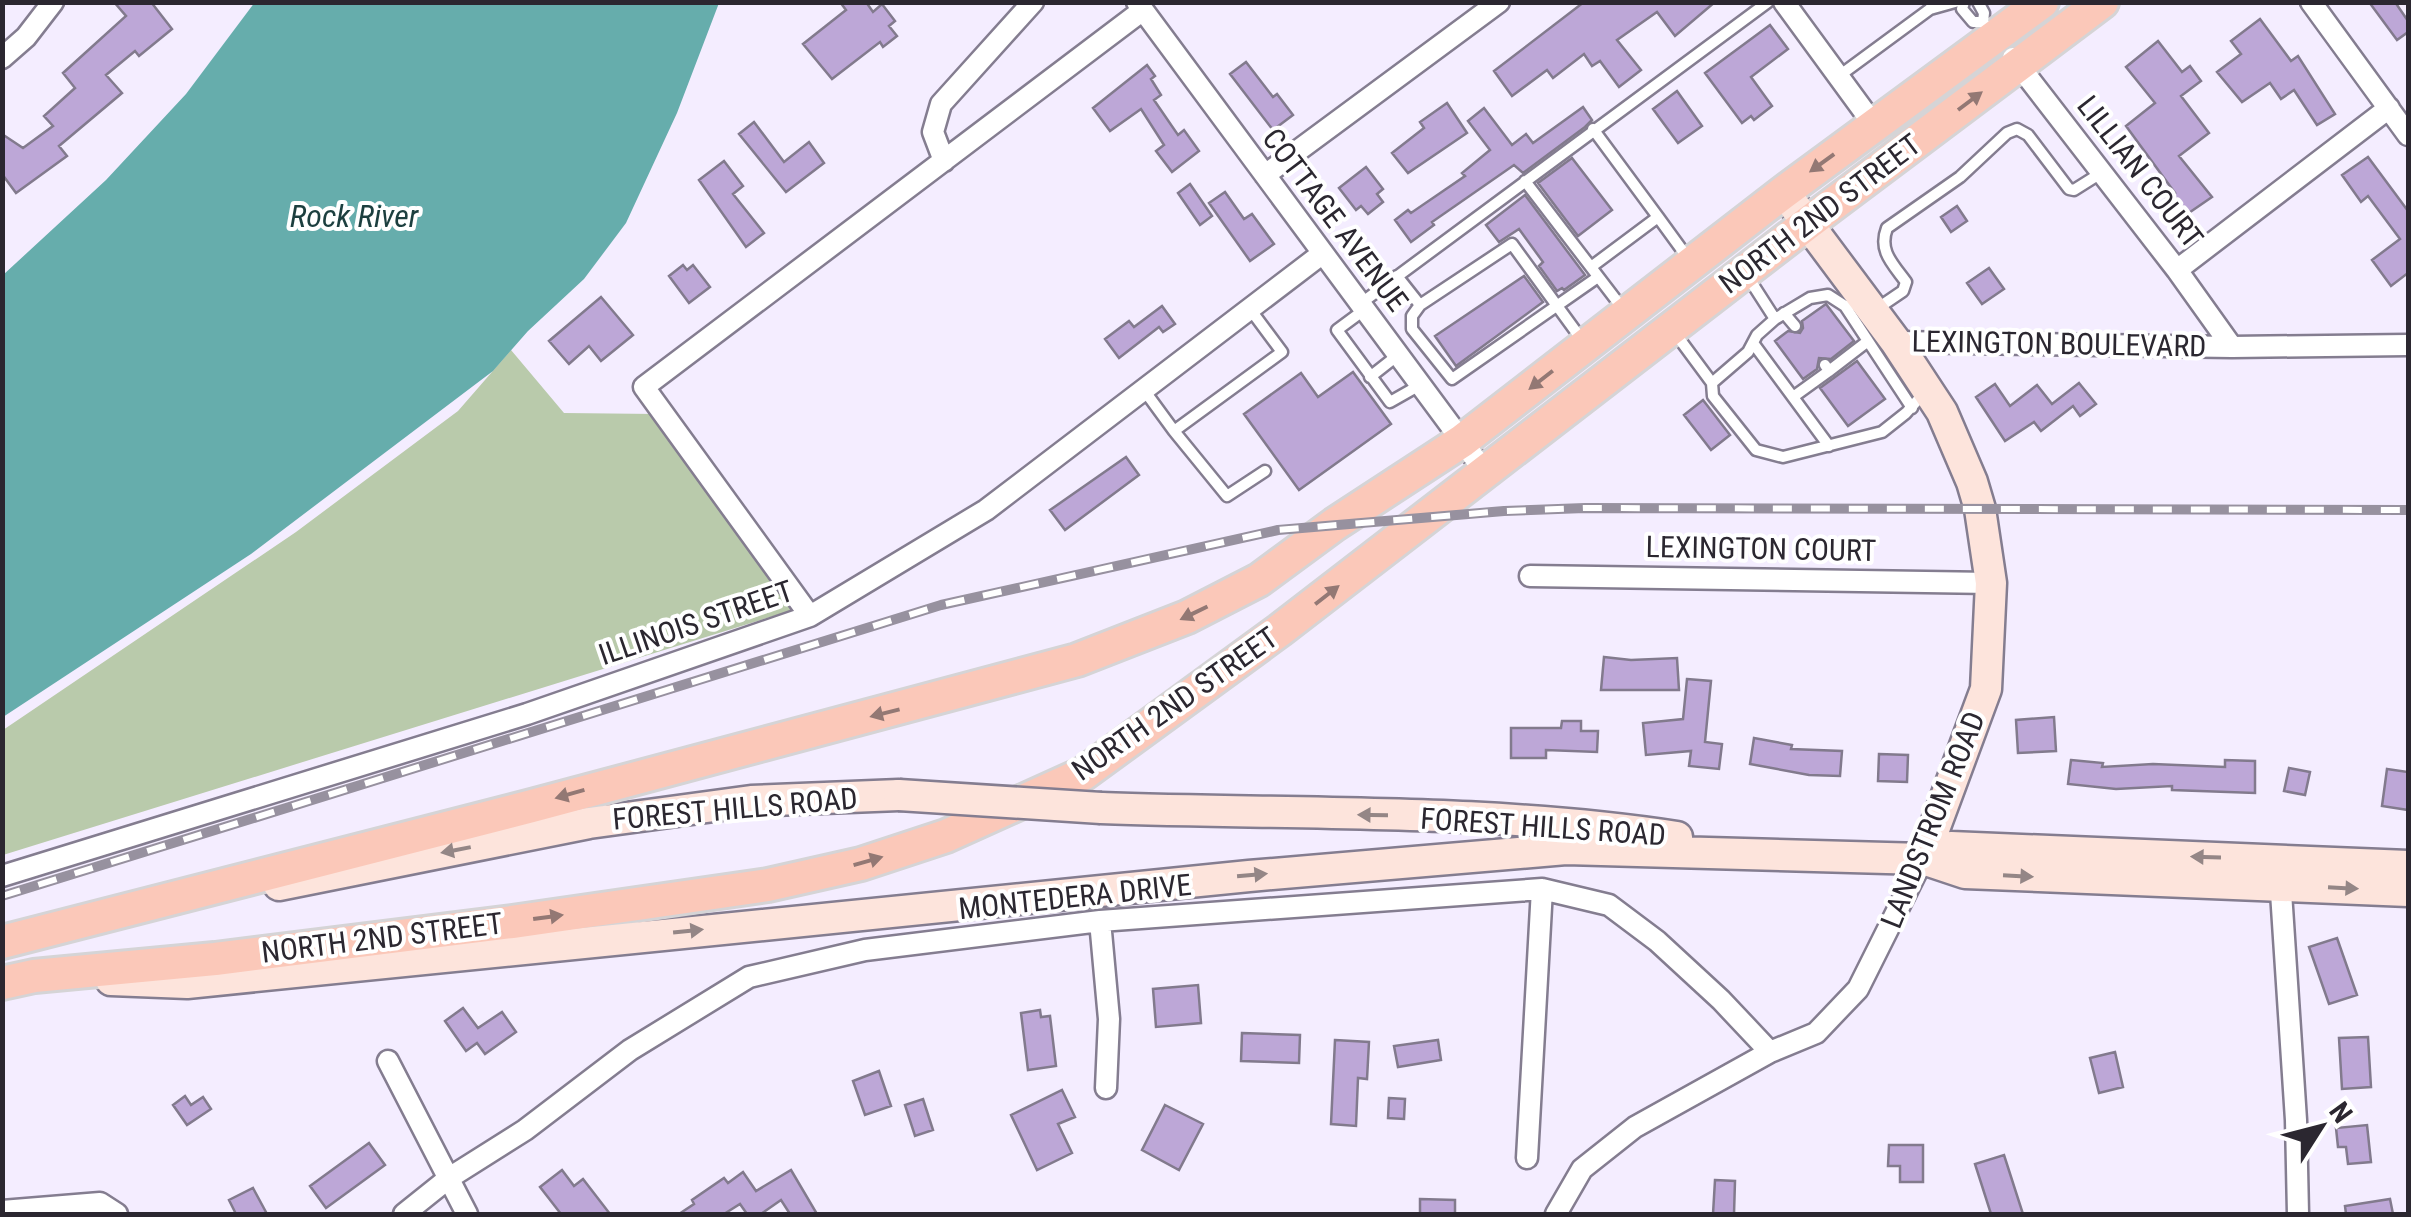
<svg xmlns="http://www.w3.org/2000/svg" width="2411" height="1217" viewBox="0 0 2411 1217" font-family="'Roboto Condensed',sans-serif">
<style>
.green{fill:#b9caab}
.water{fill:#66adac}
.building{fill:#bda7d7;stroke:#827a8d;stroke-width:2.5}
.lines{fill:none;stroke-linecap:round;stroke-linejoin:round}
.lane-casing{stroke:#847d90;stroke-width:15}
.street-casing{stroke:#847d90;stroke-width:25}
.secondary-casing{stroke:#847d90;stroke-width:35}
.primary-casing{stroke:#d5d4d6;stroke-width:38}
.lane{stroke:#fff;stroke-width:10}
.street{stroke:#fff;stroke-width:20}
.secondary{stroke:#fde4dc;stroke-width:30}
.primary{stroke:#fbc8b9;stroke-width:32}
.rail-casing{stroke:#97919f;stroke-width:10}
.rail{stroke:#fff;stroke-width:6;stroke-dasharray:19;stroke-linecap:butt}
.secondary-bridge-casing{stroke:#847d90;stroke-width:35;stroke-linecap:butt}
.secondary-bridge{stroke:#fde4dc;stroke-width:30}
.oneway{fill:#937874}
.oneway2{fill:#948686}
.labels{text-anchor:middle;stroke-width:8;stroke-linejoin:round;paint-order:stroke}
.street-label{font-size:30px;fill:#2b2730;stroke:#fff}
.water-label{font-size:32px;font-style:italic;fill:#1c3f3f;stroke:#fff}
</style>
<rect width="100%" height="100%" fill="#f4edff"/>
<path class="green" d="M511,350L564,413L657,414L793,610L3,855V730L296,532L458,411Z"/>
<path class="water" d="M255,2L719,3L677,113L626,223L584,279L528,331L493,371L251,554L3,717V275L106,180L186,94Z"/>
<path class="building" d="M114,2H151L172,29L139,56L135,51L106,75L122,93L59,146L67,156L16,193L2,174V134L23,148L53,126L44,116L75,88L63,73L126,16Z
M840,2H866L873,12L882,4L895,21L889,26L897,36L883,47L880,42L832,79L803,44L846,10Z
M1584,2H1715L1675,36L1657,12L1617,40L1641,70L1619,87L1600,61L1592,66L1584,54L1553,78L1547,70L1512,96L1494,71Z
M2369,2H2395L2408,21V32L2397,40Z
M2260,19L2291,61L2298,56L2335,114L2317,125L2294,90L2281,99L2270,83L2242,102L2217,72L2241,54L2231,41Z
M1770,25L1788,49L1751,77L1772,106L1754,120L1751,116L1742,123L1705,73Z
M2158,41L2182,72L2190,66L2201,81L2181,96L2209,133L2179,156L2212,197L2180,219L2166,199L2175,193L2126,126L2155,103L2126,67Z
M1246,62L1273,97L1277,94L1293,115L1273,130L1230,74Z
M1147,65L1155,76L1151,79L1161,95L1154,100L1178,135L1184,130L1199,151L1172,172L1156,151L1164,145L1141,109L1110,131L1093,108Z
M1677,91L1702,126L1678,143L1653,109Z
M1447,103L1467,133L1408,173L1392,153L1424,128L1420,122Z
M1583,107L1592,120L1585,127L1523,173L1514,165L1432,222L1434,225L1411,242L1395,220L1408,210L1411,213L1465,176L1462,173L1490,150L1468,121L1484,108L1512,145L1526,134L1533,143Z
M754,122L784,162L809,142L824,163L786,192L739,134Z
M2368,157L2408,211V273L2391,286L2372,260L2400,239L2368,196L2361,202L2342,175Z
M1572,158L1612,210L1578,236L1538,183Z
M724,161L743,186L733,194L764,233L746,247L699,180Z
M1366,167L1383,189L1377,194L1383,202L1368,214L1361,206L1356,210L1339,188Z
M1190,184L1212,216L1200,225L1178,193Z
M1225,192L1244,219L1252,214L1274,244L1250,261L1209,203Z
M1525,195L1585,275L1564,290L1562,288L1557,291L1539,266L1543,262L1519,229L1499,242L1486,225Z
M1957,206L1967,221L1951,232L1941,217Z
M683,265L687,270L693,265L710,287L689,303L669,276Z
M1989,268L2004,289L1982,304L1967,283Z
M1524,276L1543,302L1456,366L1435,336Z
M601,297L633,335L601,361L589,346L569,364L549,341Z
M1826,304L1854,341L1831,359L1819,358L1817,369L1803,379L1775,341L1788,331L1800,333L1803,328L1802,321Z
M1162,306L1175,324L1163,332L1159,327L1119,358L1105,339L1129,321L1134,327Z
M1857,361L1885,399L1848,426L1820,388Z
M1353,372L1391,424L1299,490L1244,414L1301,373L1318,397Z
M2079,383L2096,404L2080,416L2073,406L2041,431L2034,422L2005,441L1976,397L1995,384L2010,406L2037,385L2052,404Z
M1703,400L1730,435L1711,450L1684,415Z
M1126,457L1139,475L1065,530L1050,510Z
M1604,657L1631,660L1677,658L1679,690H1601Z
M1687,679L1711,681L1705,742L1722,744L1719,769L1689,766L1691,751L1646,755L1643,723L1683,719Z
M2054,717L2056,751L2018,753L2016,720Z
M1562,721H1581V731H1598L1597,752L1546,750V758H1511V728H1561Z
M1754,738L1792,745L1791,749L1842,751L1840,776L1809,775L1750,764Z
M1879,754L1908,755L1907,782L1878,781Z
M2071,760L2103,763L2102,767L2153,764L2225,767V760L2255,761V793L2172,790V786L2116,789L2068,784Z
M2289,768L2310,772L2305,795L2284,791Z
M2387,769L2408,772V810L2382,806Z
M2337,938L2357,995L2329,1004L2309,947Z
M1198,985L1201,1023L1156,1027L1153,989Z
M463,1008L478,1028L502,1012L516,1032L485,1054L477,1043L466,1051L445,1021Z
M1040,1010L1041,1017L1050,1016L1056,1066L1028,1070L1021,1013Z
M1242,1033L1300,1035L1299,1063L1241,1061Z
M2368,1037L2371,1087L2342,1089L2339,1038Z
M1335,1040L1369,1042L1367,1079L1358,1078L1356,1126L1331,1124Z
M1438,1040L1441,1060L1398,1067L1394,1046Z
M2115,1052L2123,1087L2099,1093L2090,1058Z
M879,1071L891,1106L865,1115L853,1081Z
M1062,1090L1075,1117L1058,1124L1072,1153L1037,1170L1011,1115Z
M185,1096L191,1105L203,1097L211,1109L187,1125L173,1105Z
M1389,1098L1405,1099L1404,1119L1388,1118Z
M923,1099L933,1130L915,1136L905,1105Z
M1165,1105L1203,1124L1179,1170L1142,1150Z
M2367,1125L2371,1162L2348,1164L2346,1147H2338L2336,1128Z
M369,1143L385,1165L326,1208L310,1186Z
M1889,1145H1923V1182H1900V1166H1888Z
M2004,1155L2023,1214H1991L1975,1164Z
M562,1170L574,1186L583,1179L610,1214H561L540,1187Z
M791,1170L817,1214H790L781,1200L761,1214H747L740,1204L724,1214H679L694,1204L692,1200L724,1178L728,1183L743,1172L756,1191Z
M1715,1180L1735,1181L1734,1214H1713Z
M253,1188L267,1214H236L229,1200Z
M1420,1199L1455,1200V1214H1420Z
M2390,1199L2393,1214H2346L2345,1206Z"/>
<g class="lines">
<defs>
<path id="lane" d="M1964,2L1962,9L1973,22H1983
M1978,2L1984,13L1983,22L1990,32
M1930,9L1955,2
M1839,76L1930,9L1934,2
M1525,181L1623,309
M1658,217L1690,261
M1591,267L1658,217L1593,129
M1397,276L1420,305L1512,244L1582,340
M1748,277L1775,319L1757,335L1748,352L1712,383L1713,396L1756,450L1783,457L1882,432L1906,413L1925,392
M1360,304L1768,2
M1420,305L1412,316V329L1452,379L1598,277
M1845,306L1912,408
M1878,308L1903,291L1906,282C1893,264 1878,251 1887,228L1960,177L2007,133L2017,129L2028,135L2069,189L2074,190L2101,173
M1364,310L1337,330L1390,402L1420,385
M1784,313L1795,326
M1775,319L1810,298L1828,295L1845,306H1850
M1675,333L1712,383
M1753,343L1829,446
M1825,365L1829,371L1868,341
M1370,377L1398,355
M1144,390L1174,431L1282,352L1250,309
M1793,397L1829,371
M1174,431L1227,496L1265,471"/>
<path id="street" d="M1137,2L1485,472
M1784,2L1874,125
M2311,2L2408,135
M2,58L26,37L53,2
M2013,58L2177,270L2232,347
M944,161L933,132L941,104L1033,2
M1265,175L1499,2
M2177,270L2389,108
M1896,342L2232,347L2408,345
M1530,576L1991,583
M810,616L644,387L1143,10
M2,876L527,714L810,616L986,510L1323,253
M2280,877L2296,1120L2298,1214
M1100,921L1109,1019L1106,1088
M388,1061L467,1214
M1527,1158L1542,889
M2,1211L100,1203L117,1214
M404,1214L449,1178L525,1130L630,1050L749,977L865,950L1100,921L1542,889L1609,905L1657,941L1721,1000L1770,1052
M1556,1214L1582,1169L1635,1127L1770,1052L1816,1033L1858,989L1923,859"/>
<path id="secondary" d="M1784,192L1896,342L1942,412L1972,482L1980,509L1991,583L1986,689L1923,859
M1101,808C1292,815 1487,808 1677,837
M1923,859L1951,847L2408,866
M279,885L589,823L751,801L899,795
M111,980L187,983L1249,876L1566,849L1923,859L1965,873L2408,891"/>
<path id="primary" d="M2,942L532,806L1077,660L1187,617L1259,580L1335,524L1462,441L1784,192L2042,2
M2,983L34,976L215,959L512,922L768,885L861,864L946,836L1083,774L1280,630L1808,223L2102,2"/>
</defs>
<use href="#lane" class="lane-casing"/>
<use href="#street" class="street-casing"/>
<use href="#secondary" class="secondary-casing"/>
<use href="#primary" class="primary-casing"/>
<use href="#lane" class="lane"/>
<use href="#street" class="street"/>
<use href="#secondary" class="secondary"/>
<use href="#primary" class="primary"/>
<defs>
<path id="rail" d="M2,896L941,605L1278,530L1504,511L1585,508L2408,510"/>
</defs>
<use href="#rail" class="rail-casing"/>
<use href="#rail" class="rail"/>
<defs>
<path id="secondary-bridge" d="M899,795L1101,808"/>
</defs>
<use href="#secondary-bridge" class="secondary-bridge-casing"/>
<use href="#secondary-bridge" class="secondary-bridge"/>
</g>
<defs><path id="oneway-solid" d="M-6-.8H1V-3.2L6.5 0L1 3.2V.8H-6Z" transform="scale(2.5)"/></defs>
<g class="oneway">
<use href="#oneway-solid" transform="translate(1970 101) rotate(-37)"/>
<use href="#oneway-solid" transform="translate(1822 163) rotate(144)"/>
<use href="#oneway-solid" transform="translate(1541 380) rotate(142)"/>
<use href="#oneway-solid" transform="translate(1327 595) rotate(-38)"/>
<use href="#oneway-solid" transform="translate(1194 613) rotate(154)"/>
<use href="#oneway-solid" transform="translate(885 713) rotate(166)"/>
<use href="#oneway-solid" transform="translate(570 794) rotate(164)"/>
<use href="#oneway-solid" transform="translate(868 861) rotate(-16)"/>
<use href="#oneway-solid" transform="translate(548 917) rotate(-8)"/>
</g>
<g class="oneway2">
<use href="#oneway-solid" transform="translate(1373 815) rotate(-179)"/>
<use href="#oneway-solid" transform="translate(456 850) rotate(169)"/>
<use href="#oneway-solid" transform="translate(2206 857) rotate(-178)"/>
<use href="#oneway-solid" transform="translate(1252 875) rotate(-5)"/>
<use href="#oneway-solid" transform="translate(2018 876) rotate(3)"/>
<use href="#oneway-solid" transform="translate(2343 888) rotate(3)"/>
<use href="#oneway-solid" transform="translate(688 931) rotate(-6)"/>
</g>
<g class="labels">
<g class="street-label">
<text transform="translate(2140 172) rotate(52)" y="10">LILLIAN COURT</text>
<text transform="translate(1820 214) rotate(-37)" y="10">NORTH 2ND STREET</text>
<text transform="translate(1335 220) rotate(53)" y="10">COTTAGE AVENUE</text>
<text transform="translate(2059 344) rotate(1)" y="10">LEXINGTON BOULEVARD</text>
<text transform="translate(1761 549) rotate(1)" y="10">LEXINGTON COURT</text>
<text transform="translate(696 623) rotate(-19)" y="10">ILLINOIS STREET</text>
<text transform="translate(1175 704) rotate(-35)" y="10">NORTH 2ND STREET</text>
<text transform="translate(735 809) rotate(-5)" y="10">FOREST HILLS ROAD</text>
<text transform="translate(1933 820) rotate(-68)" y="10">LANDSTROM ROAD</text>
<text transform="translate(1543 827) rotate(4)" y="10">FOREST HILLS ROAD</text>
<text transform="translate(1075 897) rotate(-6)" y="10">MONTEDERA DRIVE</text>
<text transform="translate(382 938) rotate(-7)" y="10">NORTH 2ND STREET</text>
</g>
<g class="water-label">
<text x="354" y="227">Rock River</text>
</g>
</g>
<rect width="2411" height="1217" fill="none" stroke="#2b2730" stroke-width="10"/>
<g transform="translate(2321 1127) rotate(54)" stroke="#ffffff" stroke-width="8" paint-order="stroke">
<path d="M0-8L18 38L0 25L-18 38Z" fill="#2b2730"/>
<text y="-15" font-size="28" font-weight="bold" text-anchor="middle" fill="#2b2730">N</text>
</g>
</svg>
